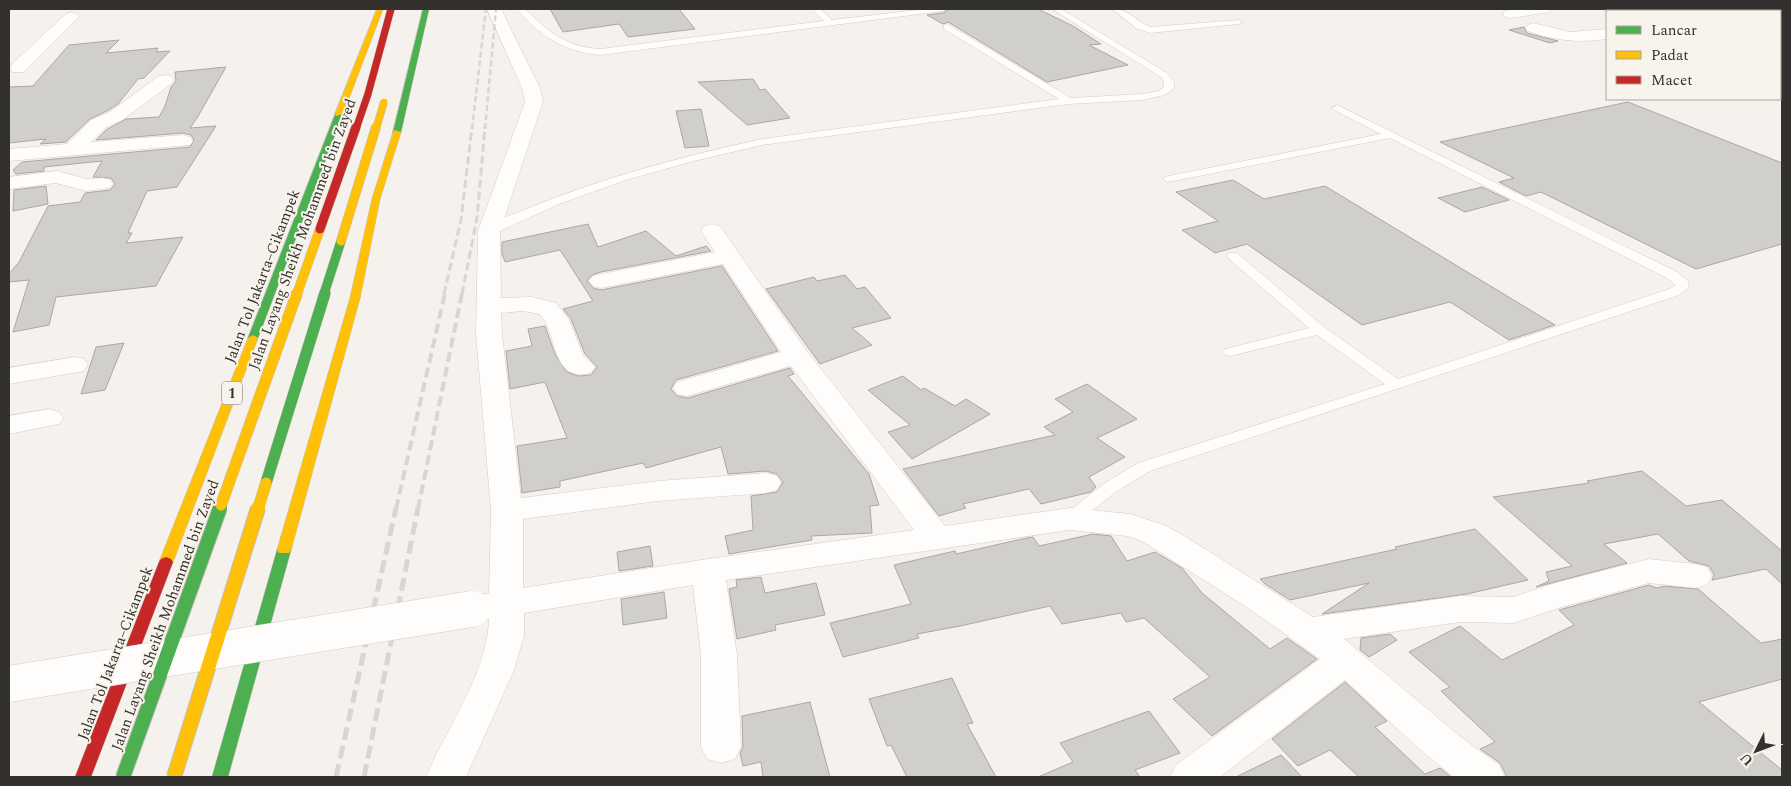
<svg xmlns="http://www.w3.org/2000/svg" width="1791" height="786" viewBox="0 0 1791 786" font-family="Spectral,serif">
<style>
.building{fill:#d1cfcc;stroke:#aaa7a4}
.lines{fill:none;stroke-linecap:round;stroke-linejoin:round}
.lane-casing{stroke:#d0cdca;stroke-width:1}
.street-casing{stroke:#d0cdca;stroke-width:1}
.fast-casing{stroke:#c6bcb9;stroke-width:1}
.slow-casing{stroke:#c6bcb9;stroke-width:1}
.jam-casing{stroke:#c6bcb9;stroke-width:1}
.lane{fill:#fefdfc;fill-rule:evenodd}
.street{fill:#fefdfc;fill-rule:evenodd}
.fast{fill:#4caf50;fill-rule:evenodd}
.slow{fill:#ffc107;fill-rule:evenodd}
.jam{fill:#c62828;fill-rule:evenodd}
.rail-far3{stroke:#d6d6d4;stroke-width:2.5;stroke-dasharray:6 3;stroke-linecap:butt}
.rail-far2{stroke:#d6d6d4;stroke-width:3;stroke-dasharray:8 4;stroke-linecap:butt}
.rail-far1{stroke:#d6d6d4;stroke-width:4;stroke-dasharray:10 5;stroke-linecap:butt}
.rail{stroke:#d6d6d4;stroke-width:5;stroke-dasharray:13 6;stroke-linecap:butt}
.street-bridge-casing{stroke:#d0cdca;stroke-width:37;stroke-linecap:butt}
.fast-bridge-far2-casing{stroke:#c6bcb9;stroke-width:10;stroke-linecap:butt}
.fast-bridge-far1-casing{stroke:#c6bcb9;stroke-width:12;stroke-linecap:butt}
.fast-bridge-casing{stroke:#c6bcb9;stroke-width:16;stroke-linecap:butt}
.slow-bridge-far3-casing{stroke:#c6bcb9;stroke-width:8;stroke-linecap:butt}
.slow-bridge-far2-casing{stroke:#c6bcb9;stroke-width:10;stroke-linecap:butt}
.slow-bridge-far1-casing{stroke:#c6bcb9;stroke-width:12;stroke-linecap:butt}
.slow-bridge-casing{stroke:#c6bcb9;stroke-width:16;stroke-linecap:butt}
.jam-bridge-far1-casing{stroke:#c6bcb9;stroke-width:8;stroke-linecap:butt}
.jam-bridge-casing{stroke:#c6bcb9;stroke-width:10;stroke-linecap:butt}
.street-bridge{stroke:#fefdfc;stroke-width:36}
.fast-bridge-far2{stroke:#4caf50;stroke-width:9}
.fast-bridge-far1{stroke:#4caf50;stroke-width:11}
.fast-bridge{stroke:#4caf50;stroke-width:14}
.slow-bridge-far3{stroke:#ffc107;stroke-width:7}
.slow-bridge-far2{stroke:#ffc107;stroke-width:9}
.slow-bridge-far1{stroke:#ffc107;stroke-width:11}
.slow-bridge{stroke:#ffc107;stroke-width:14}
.jam-bridge-far1{stroke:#c62828;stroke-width:7}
.jam-bridge{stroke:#c62828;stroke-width:9}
.labels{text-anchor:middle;stroke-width:4;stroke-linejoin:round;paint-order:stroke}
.shield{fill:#f8f3eb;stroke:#6e6b67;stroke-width:1}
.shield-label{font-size:14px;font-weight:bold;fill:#33312e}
.street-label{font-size:15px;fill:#33312e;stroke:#f8f3eb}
</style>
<rect width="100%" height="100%" fill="#f5f2ee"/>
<path class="building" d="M550,9H679L695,29L628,37L619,24L563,32Z
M949,9H1038L1073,26L1101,44L1089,45L1128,65L1047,82L948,22L943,24L927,15L943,13Z
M1524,27L1527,33L1558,41L1550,43L1509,30Z
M119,40L106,53L158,48L156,52L170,51L144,78L138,79L118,104L109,110L90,119L66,142L40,144L46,139L9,143V87L33,86L69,45Z
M226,67L197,118L190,128L216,126L177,187L147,191L128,233H132L126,243L183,237L156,286L56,297L49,325L13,332L29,280L9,282V274L19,262L48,206L80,202L85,193L110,190L115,184L111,178L93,177L102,161L44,167V171L16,174L13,170L22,162L190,147L194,140L191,135L183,133L96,140L106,130L126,119L159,117L165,106L171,87L176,81L175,72Z
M753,79L760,90L765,89L790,118L747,125L698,82Z
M1628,102L1782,163V244L1696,269L1541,192L1526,196L1499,182L1514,178L1440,142Z
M701,109L709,146L685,148L676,111Z
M1233,180L1264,199L1325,186L1555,325L1509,340L1450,302L1362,325L1247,244L1215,253L1182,230L1218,221L1176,192Z
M46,186L48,204L13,211L14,190Z
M1482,187L1509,200L1465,212L1438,198Z
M588,224L598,247L646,231L676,256L706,246L711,251L601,272L592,275L587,281L593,288L601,290L722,266L778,351L676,380L671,389L677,396L688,398L790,368L794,374L788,376L869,474L879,505L870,506L872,533L811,536L812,540L729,554L725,536L753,530L751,496L777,492L783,482L777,474L766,471L728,474L721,447L646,468L643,463L560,481V487L522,493L517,446L567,438L545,382L510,389L506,351L532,346L528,329L545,326L555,354L567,372L578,376L591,375L597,367L585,354L571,319L563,309L593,301L560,250L505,262L502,254V242Z
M845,275L857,289L865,287L891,318L852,328L872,345L820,364L766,289L814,277L817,281Z
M124,343L105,390L81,394L96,347Z
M903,376L921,390L924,388L955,406L966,399L990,414L912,459L888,432L910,425L868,390Z
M1087,384L1137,419L1097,438L1125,457L1089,477L1096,487L1091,492L1041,504L1029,489L963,504L966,508L939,516L903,469L1055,435L1044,427L1073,412L1055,399Z
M1642,471L1686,506L1722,500L1782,551V584L1766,569L1712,580L1714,575L1709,566L1689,561L1658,534L1604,544L1627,563L1536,587L1549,581L1546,572L1572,566L1493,497L1589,483L1587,481Z
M1475,529L1528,580L1467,594L1322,614L1369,583L1290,600L1265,584L1260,579L1397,549L1395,547Z
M1093,534L1111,536L1127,561L1155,552L1182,568L1202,593L1270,649L1287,638L1317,659L1212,736L1173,699L1210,677L1144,618L1126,622L1121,613L1062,624L1050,606L960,626L917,634L919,638L843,657L830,623L911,604L894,565L955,551L956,554L1022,539L1033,537L1039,546Z
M650,546L653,566L619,571L617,552Z
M761,577L765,593L816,583L825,615L775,625L776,630L737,639L729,589L737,587L736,580Z
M1649,585L1657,588L1664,586L1698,589L1761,643L1782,639V679L1699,702L1782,770V777H1507L1500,763L1480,749L1495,742L1441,691L1450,687L1409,652L1460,626L1502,660L1574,625L1559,610Z
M664,592L667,618L623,625L621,599Z
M1390,634L1397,640L1369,657L1360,650L1361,638Z
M952,678L973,723L967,724L996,777H907L891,745L887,746L869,699Z
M1345,682L1387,721L1375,727L1425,774L1440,768L1451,777H1359L1330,750L1298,766L1272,739Z
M810,702L830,777H763L761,762L743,766L740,753L743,747L742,716Z
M1149,711L1180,753L1135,770L1140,777H1038L1073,762L1060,743Z
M1281,755L1302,777H1236Z"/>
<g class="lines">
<defs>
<path id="lane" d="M517,9H525C549,32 566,47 600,49L824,21L812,9H820L832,20L926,9H947L943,11L600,55C565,52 539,36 517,9Z
M1052,9H1061L1167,73L1174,82V88L1165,95L1142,100L1069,104L762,145L694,161L626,180L559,204L493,234L489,235L483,231C491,221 512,215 524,210C601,178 680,157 762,139L1059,99L944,29V25L947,24L1071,98L1142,94L1159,91L1164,87V82L1161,77Z
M1112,9C1127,8 1137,22 1151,27L1239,20L1243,22L1239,24L1150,33L1136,28Z
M1337,105L1677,272L1688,281L1689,287L1679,295L1150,471L1117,491L1076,523L1070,525L1064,523L1061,519L1064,515L1105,483L1138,463L1385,384L1317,335L1230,356L1225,355L1223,352L1225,349L1309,328L1229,259L1227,256L1229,253H1237L1324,327L1398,379L1669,289L1676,285L1667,278L1390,138L1168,182L1162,179L1168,176L1381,134L1334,110L1332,108Z"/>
<path id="street" d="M487,9H501L540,88L543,102L500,231L501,298L532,297L556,303L569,320L583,355L595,367L591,373C549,383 559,331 539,314L523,311L501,313L502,334L521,498L658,481L766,473L777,476L781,483L777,490L766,493L658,501L523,519V588L708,559L914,530L791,366L687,396L677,394L673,388L677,382L781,352L723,264L601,288L593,286L589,281L593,276L601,274L715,252L701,231L704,226L712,224L720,226L806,350L945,526L1070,508L1130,514L1164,525L1181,534L1313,617L1460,596L1513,597L1555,583L1649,559L1695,564L1707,567L1712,576L1707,585L1695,588L1649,583L1562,607L1514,623L1460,622L1344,639L1462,738L1499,765L1505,777H1454L1417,747L1345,680L1220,777H1170L1176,765L1320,659L1248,608L1142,541L1127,536L1070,530L726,580L737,655L741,747L735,759L721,763L707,759L701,747V655L693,585L524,613V636L514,670L466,777H426C447,727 487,674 489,619L472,622L460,618L455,609L460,600L489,593L491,510L476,334L478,231L525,102L522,88Z
M1515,9H1551L1549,12L1544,13L1510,18L1505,17L1503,14L1505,11Z
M1616,9H1635L1636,11H1617Z
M71,12L76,14L79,17L24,72H12L10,68L12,64L66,14Z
M1533,23L1570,32L1607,29V39C1579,43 1555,41 1528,31L1525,28L1528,25Z
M165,75L171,76L174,80L171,84L122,120L105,128L91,142L183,135L190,137L193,141L190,145L9,161V149L67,144L91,120L110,112L159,76Z
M1780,78H1782V89H1780Z
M57,171L87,179L103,178L110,180L113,184L110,188L86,191L56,183L9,189V177Z
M75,357L84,359L88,365L84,371L9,384V368Z
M49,409L59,412L63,418L59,424L9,434V416Z"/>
<path id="fast" d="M423,9H429L401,132L397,134L393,132Z
M336,112L343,114L258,338L253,341L249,340L248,338Z
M284,545L289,547L291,550L228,777H212L277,550L279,547Z"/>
<path id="slow" d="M377,9H383L343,114L336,116L335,114Z
M394,130L401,132L380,199L360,298L291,550L289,553H279L277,550L350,298L372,199Z
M253,335L258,338L173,562L171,565H161L159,562L248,338Z"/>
<path id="jam" d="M166,557L171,559L173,562L91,777H75L159,562L161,559Z"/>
</defs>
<use href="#lane" class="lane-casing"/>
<use href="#street" class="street-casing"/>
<use href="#fast" class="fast-casing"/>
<use href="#slow" class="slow-casing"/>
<use href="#jam" class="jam-casing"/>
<use href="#lane" class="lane"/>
<use href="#street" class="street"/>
<use href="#fast" class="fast"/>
<use href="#slow" class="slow"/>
<use href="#jam" class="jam"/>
<path class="rail-far3" d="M472,129L486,9
M485,129L496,9"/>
<path class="rail-far2" d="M444,294L461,220L472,127
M462,294L477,218L485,127"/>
<path class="rail-far1" d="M396,509L445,293
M418,509L462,293"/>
<path class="rail" d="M336,777L396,508
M364,777L418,508"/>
<defs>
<path id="street-bridge" d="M9,684L472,609"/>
<path id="fast-bridge-far2" d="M324,294L341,241"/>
<path id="fast-bridge-far1" d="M266,483L325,293
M220,509L221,505"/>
<path id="fast-bridge" d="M123,777L220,508"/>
<path id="slow-bridge-far3" d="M376,129L384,102"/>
<path id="slow-bridge-far2" d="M341,241L376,127
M297,294L320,229"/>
<path id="slow-bridge-far1" d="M221,505L297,293
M258,509L266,483"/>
<path id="slow-bridge" d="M174,777L258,508"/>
<path id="jam-bridge-far1" d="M356,129L368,94L391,9"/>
<path id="jam-bridge" d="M320,229L356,127"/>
</defs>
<use href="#street-bridge" class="street-bridge-casing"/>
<use href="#fast-bridge-far2" class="fast-bridge-far2-casing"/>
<use href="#fast-bridge-far1" class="fast-bridge-far1-casing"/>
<use href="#fast-bridge" class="fast-bridge-casing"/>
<use href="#slow-bridge-far3" class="slow-bridge-far3-casing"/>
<use href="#slow-bridge-far2" class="slow-bridge-far2-casing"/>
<use href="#slow-bridge-far1" class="slow-bridge-far1-casing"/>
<use href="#slow-bridge" class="slow-bridge-casing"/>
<use href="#jam-bridge-far1" class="jam-bridge-far1-casing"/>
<use href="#jam-bridge" class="jam-bridge-casing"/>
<use href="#street-bridge" class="street-bridge"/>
<use href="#fast-bridge-far2" class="fast-bridge-far2"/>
<use href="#fast-bridge-far1" class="fast-bridge-far1"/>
<use href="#fast-bridge" class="fast-bridge"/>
<use href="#slow-bridge-far3" class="slow-bridge-far3"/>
<use href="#slow-bridge-far2" class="slow-bridge-far2"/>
<use href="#slow-bridge-far1" class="slow-bridge-far1"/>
<use href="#slow-bridge" class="slow-bridge"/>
<use href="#jam-bridge-far1" class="jam-bridge-far1"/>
<use href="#jam-bridge" class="jam-bridge"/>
</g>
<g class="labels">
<rect class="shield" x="222" y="381.5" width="20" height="23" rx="4"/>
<g class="shield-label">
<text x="232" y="398">1</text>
</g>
<g class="street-label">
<text transform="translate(302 234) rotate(-70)" y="5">Jalan Layang Sheikh Mohammed bin Zayed</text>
<text transform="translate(262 276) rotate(-69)" y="5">Jalan Tol Jakarta–Cikampek</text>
<text transform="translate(165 615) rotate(-70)" y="5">Jalan Layang Sheikh Mohammed bin Zayed</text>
<text transform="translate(115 653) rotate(-69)" y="5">Jalan Tol Jakarta–Cikampek</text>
</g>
</g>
<rect width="1791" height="786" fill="none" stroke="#33312e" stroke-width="20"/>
<rect x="1606" y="10" width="175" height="90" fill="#f8f3eb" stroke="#a9a59f"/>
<rect x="1616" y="26" width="25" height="8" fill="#4caf50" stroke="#a9a59f"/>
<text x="1651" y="35" font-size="15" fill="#33312e">Lancar</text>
<rect x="1616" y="51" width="25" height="8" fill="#ffc107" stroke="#a9a59f"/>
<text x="1651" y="60" font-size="15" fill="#33312e">Padat</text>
<rect x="1616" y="76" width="25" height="8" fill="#c62828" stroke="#a9a59f"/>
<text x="1651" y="85" font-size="15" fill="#33312e">Macet</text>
<g transform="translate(1756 751) rotate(228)" stroke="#f8f3eb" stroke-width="4" paint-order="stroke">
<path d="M0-4L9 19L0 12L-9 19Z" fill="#33312e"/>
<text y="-8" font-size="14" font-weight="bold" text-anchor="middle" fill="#33312e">U</text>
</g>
</svg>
